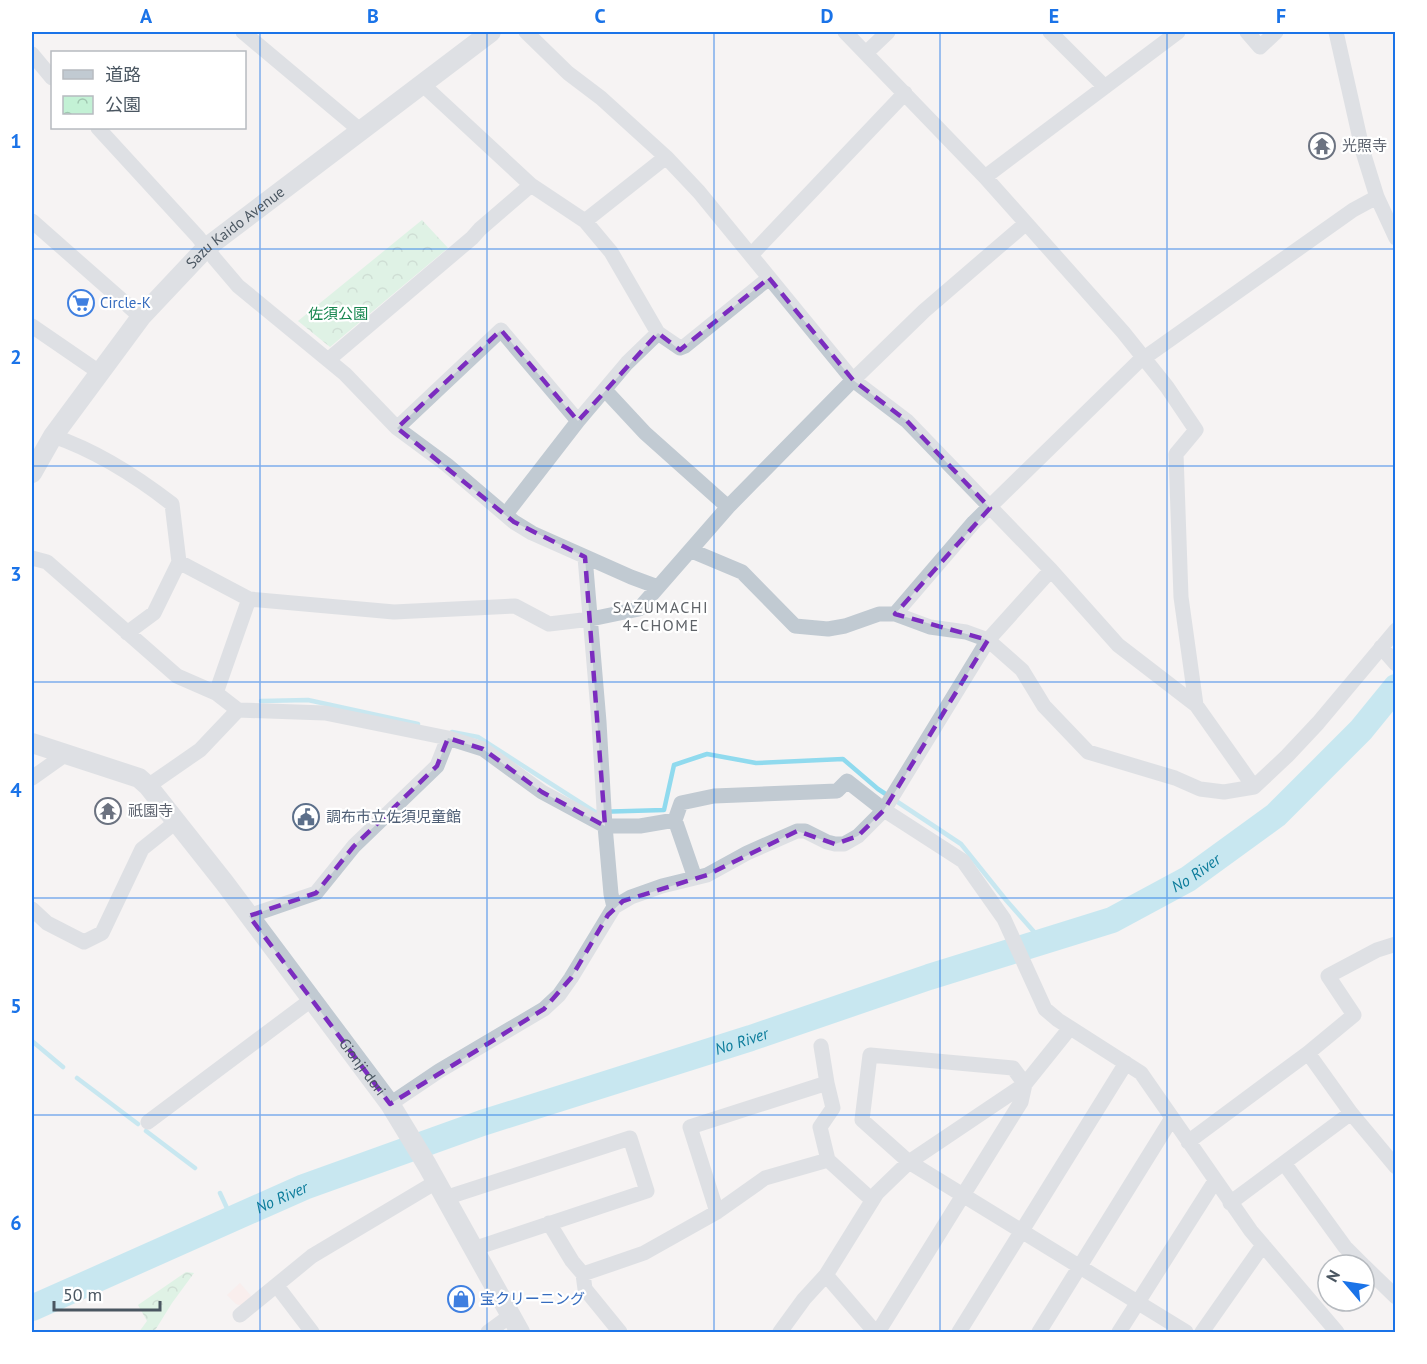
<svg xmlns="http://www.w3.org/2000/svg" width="1427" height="1364" viewBox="0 0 1427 1364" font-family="'PT Sans','Noto Sans JP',sans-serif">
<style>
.medical{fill:#fce8e6}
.park{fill:url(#park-crowns)}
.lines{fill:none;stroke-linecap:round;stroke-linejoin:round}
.stream{stroke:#90daee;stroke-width:4.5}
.river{stroke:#90daee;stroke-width:26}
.minor{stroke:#c1cad2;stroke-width:15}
.tertiary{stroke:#c1cad2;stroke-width:20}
.marked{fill:none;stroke:#7b2cbf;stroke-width:4.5;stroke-dasharray:12 8;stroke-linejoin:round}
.grid{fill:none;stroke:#1a73e8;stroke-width:1.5;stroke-opacity:0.55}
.labels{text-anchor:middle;stroke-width:4.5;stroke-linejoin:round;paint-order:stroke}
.worship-label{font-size:15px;fill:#5b616d;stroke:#fff;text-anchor:start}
.street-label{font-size:15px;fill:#4a5661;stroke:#fff}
.shop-label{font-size:15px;fill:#366cbe;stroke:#fff;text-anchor:start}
.park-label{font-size:15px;fill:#17864f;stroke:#fff}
.service-label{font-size:15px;fill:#4e5e75;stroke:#fff;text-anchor:start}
.neighbourhood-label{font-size:16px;letter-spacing:1.5px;fill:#5f6368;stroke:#fff}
.water-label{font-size:16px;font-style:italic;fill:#0c7c9b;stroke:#fff}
.neatline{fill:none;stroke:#1a73e8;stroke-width:2}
.grid-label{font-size:20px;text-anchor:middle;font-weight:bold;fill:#1a73e8}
</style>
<defs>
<pattern id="park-crowns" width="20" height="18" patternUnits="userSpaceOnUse" patternTransform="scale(1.5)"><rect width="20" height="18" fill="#c3f1d5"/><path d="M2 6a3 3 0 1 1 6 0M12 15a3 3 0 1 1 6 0" fill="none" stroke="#a0c6b0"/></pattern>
</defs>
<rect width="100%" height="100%" fill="#f5f3f3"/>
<path class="medical" d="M240,1283L252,1297L242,1306L236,1304L227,1295Z"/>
<path class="park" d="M422,220L448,248L330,347L298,321Z
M186,1272L194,1273L172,1303L154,1332H139L147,1321L138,1305Z"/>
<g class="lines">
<path class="stream" d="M261,701L308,700L418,724
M452,732L478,737L595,812L664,810L674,765L707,754L756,763L843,759L878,789L961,844L1006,900L1043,942
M32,1041L63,1067
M77,1078L138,1124
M146,1131L195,1168
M220,1193L232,1219"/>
<path class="river" id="s1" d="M32,1308L304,1187L482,1123L751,1038L929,977L1112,920L1188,879L1276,815L1361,730L1396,687"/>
<path class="minor" d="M243,32L361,131
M526,32L568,73L601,98L666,157L699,192L853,380L907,421L1051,570L1118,645L1196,705L1254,787
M845,32L985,177L1123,332L1167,387L1196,430L1176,454L1181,597L1196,705
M1050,32L1105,87
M1247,32L1260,47L1276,32
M1336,32L1363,152L1377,197L1396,238
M866,53L888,32
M32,54L52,78
M422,84L531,185L585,221L611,252L658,333L680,348L685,346L769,278
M98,128L198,237L215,259L238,286L345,374L397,428L447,465L514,522L532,533L631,577L658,587
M985,177L1178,32
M32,221L141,317
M585,221L666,157
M751,255L905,93
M32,326L99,372
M328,360L472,238L480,229L531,185
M605,390L645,433L728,507
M397,428L501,330L578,421
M53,436C97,451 136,476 172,504L179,562L249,599L216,693
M506,514L578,421L627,363L658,333
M692,551L742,572L795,626L828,629L845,626L879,614H895L930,627L966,632L988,640L1022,670L1044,706L1088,752L1175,778L1200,789L1224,792L1254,787L1287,756L1318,723L1396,630
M585,557L599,722L605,826L611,894L614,907
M32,558L47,562L177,676L216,693L238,710L325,713L448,738L483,749L542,792L605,826H640L675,820
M249,599L394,612L515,606L549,624L591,619L639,609L728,507L853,380L924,311L1025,224
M895,614L974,522L1137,363L1353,210L1377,197
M127,633L154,613L179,562
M1381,647L1396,664
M32,778L66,754
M148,786L200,750L238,710
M695,878L675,820L681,803L714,796L837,791L847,781L884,810L963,861L1004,919L1045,1009L1058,1020L1141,1073L1251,1231L1337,1332
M32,909L47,923L84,942L102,933L142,849L177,821
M249,916L316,893L354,846L437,766L448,738
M1308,1053L1351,1113L1396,1167
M827,1083L833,1108L820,1127L828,1160
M390,1104L439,1071L544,1009L559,995L571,978L614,907L631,897L662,886L707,875L747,853L797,831H805L827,842L835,844H844L858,836L884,810L988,640L1051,570
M148,1122L311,1000
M1188,1142L1308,1053L1354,1015L1328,976L1377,950L1396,944
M1284,1163L1345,1247L1363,1265
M445,1198L630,1138L647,1191L473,1249
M1230,1203L1351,1113
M717,1212L690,1127L827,1083L821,1046
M549,1223L572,1261L583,1274L585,1289L620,1332
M1364,1266L1396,1297
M583,1274L644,1253L717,1212L765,1178L828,1160L872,1200
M277,1286L312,1332
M240,1315L312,1256L436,1182
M488,1332L510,1316
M780,1332L804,1299L826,1275
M875,1332L826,1275L877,1193L909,1162L1025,1084L1070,1028
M878,1332L1021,1102L1025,1084L1013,1068L870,1055L862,1120L909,1162L1186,1332
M959,1332L1126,1063
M1039,1332L1172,1118
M1119,1332L1215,1181
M1202,1332L1263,1245"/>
<g class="tertiary">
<path id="s2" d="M32,473L53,436L141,317L206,248L491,32"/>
<path id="s3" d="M32,743L139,778L148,786L224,882L390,1104L427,1165L520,1332"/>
</g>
</g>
<path d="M0 0H1427V1364H0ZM769,278L853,380L907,421L990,508L895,614L988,640L884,810L858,836L835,844L797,831L707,875L623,901L608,915L571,978L544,1009L390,1104L249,916L316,893L354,846L437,766L448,738L483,749L542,792L605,826L585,557L514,522L397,428L501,330L578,421L658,333L680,350Z" fill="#f5f3f3" fill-opacity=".55" fill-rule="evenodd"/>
<path class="marked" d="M769,278L853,380L907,421L990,508L895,614L988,640L884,810L858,836L835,844L797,831L707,875L623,901L608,915L571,978L544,1009L390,1104L249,916L316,893L354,846L437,766L448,738L483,749L542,792L605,826L585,557L514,522L397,428L501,330L578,421L658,333L680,350Z"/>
<path class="grid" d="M260,32V1332M487,32V1332M714,32V1332M940,32V1332M1167,32V1332M32,249H1396M32,466H1396M32,682H1396M32,898H1396M32,1115H1396"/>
<defs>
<symbol id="temple-ring" viewBox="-11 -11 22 22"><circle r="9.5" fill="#fff" stroke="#6b7280" stroke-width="1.5"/><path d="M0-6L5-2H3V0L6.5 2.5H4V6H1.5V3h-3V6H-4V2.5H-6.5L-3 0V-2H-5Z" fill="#6b7280"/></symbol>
<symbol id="supermarket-ring" viewBox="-11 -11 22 22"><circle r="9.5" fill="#fff" stroke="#3f7fe0" stroke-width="1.5"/><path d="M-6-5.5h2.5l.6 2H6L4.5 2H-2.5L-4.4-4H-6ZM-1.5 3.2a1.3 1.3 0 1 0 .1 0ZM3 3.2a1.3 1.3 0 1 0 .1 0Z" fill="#3f7fe0"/></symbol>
<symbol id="civic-ring" viewBox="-11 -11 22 22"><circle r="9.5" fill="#fff" stroke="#5c6f8a" stroke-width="1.5"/><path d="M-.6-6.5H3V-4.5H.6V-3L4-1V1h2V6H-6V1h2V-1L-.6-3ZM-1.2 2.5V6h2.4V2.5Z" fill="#5c6f8a"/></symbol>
<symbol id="shop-ring" viewBox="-11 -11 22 22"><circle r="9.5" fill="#fff" stroke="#3f7fe0" stroke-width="1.5"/><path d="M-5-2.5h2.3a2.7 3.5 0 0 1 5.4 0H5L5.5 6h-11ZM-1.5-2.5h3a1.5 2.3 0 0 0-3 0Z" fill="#3f7fe0"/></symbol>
</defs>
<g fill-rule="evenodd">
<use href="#temple-ring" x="1307" y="131" width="30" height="30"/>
<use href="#supermarket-ring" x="66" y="288" width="30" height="30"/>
<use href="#temple-ring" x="93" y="796" width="30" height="30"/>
<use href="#civic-ring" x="291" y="802" width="30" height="30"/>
<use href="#shop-ring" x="446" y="1284" width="30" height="30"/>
</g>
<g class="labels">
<g class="worship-label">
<text x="1342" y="151">光照寺</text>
<text x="128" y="816">祇園寺</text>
</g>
<g class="street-label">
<text dy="5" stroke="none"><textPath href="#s2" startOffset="321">Sazu Kaido Avenue</textPath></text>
<text dy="5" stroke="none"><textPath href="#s3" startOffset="478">Gionji dori</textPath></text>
</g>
<g class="shop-label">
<text x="100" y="308">Circle-K</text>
<text x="480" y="1304">宝クリーニング</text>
</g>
<g class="park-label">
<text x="338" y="319">佐須公園</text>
</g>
<g class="service-label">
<text x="326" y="822">調布市立佐須児童館</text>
</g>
<g class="neighbourhood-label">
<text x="661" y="613">SAZUMACHI<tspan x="661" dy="18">4-CHOME</tspan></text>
</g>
<g class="water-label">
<text dy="6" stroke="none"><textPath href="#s1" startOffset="1245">No River</textPath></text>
<text dy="6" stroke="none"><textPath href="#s1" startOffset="759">No River</textPath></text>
<text dy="6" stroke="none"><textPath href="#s1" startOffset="273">No River</textPath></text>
</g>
</g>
<rect width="1427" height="1364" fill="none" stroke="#ffffff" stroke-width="66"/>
<rect x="51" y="51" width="195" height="78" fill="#ffffff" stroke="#b7bbc0" stroke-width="1.5"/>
<rect x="63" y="70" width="30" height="9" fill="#c1cad2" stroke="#b7bbc0" stroke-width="1.5"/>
<text x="105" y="81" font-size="18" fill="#4a5661">道路</text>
<rect x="63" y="96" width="30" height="18" fill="url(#park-crowns)" stroke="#b7bbc0" stroke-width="1.5"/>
<text x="105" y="111" font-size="18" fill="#4a5661">公園</text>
<g transform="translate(1346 1283) rotate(299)"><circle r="28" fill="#ffffff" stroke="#b7bbc0" stroke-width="1.5"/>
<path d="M0-4.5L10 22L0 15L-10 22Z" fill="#1a73e8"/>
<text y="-9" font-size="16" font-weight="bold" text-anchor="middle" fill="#4a5661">N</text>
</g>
<path d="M54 1301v9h106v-9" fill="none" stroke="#4a5661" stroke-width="3"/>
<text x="63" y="1301" font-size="18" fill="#4a5661" stroke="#ffffff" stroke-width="4.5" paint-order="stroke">50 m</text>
<rect x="33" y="33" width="1361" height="1298" class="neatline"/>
<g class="grid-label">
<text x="146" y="23">A</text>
<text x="373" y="23">B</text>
<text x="600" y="23">C</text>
<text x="827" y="23">D</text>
<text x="1054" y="23">E</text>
<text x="1281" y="23">F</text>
<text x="16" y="148">1</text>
<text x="16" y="364">2</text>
<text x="16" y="581">3</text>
<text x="16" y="797">4</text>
<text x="16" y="1013">5</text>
<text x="16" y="1230">6</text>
</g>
</svg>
